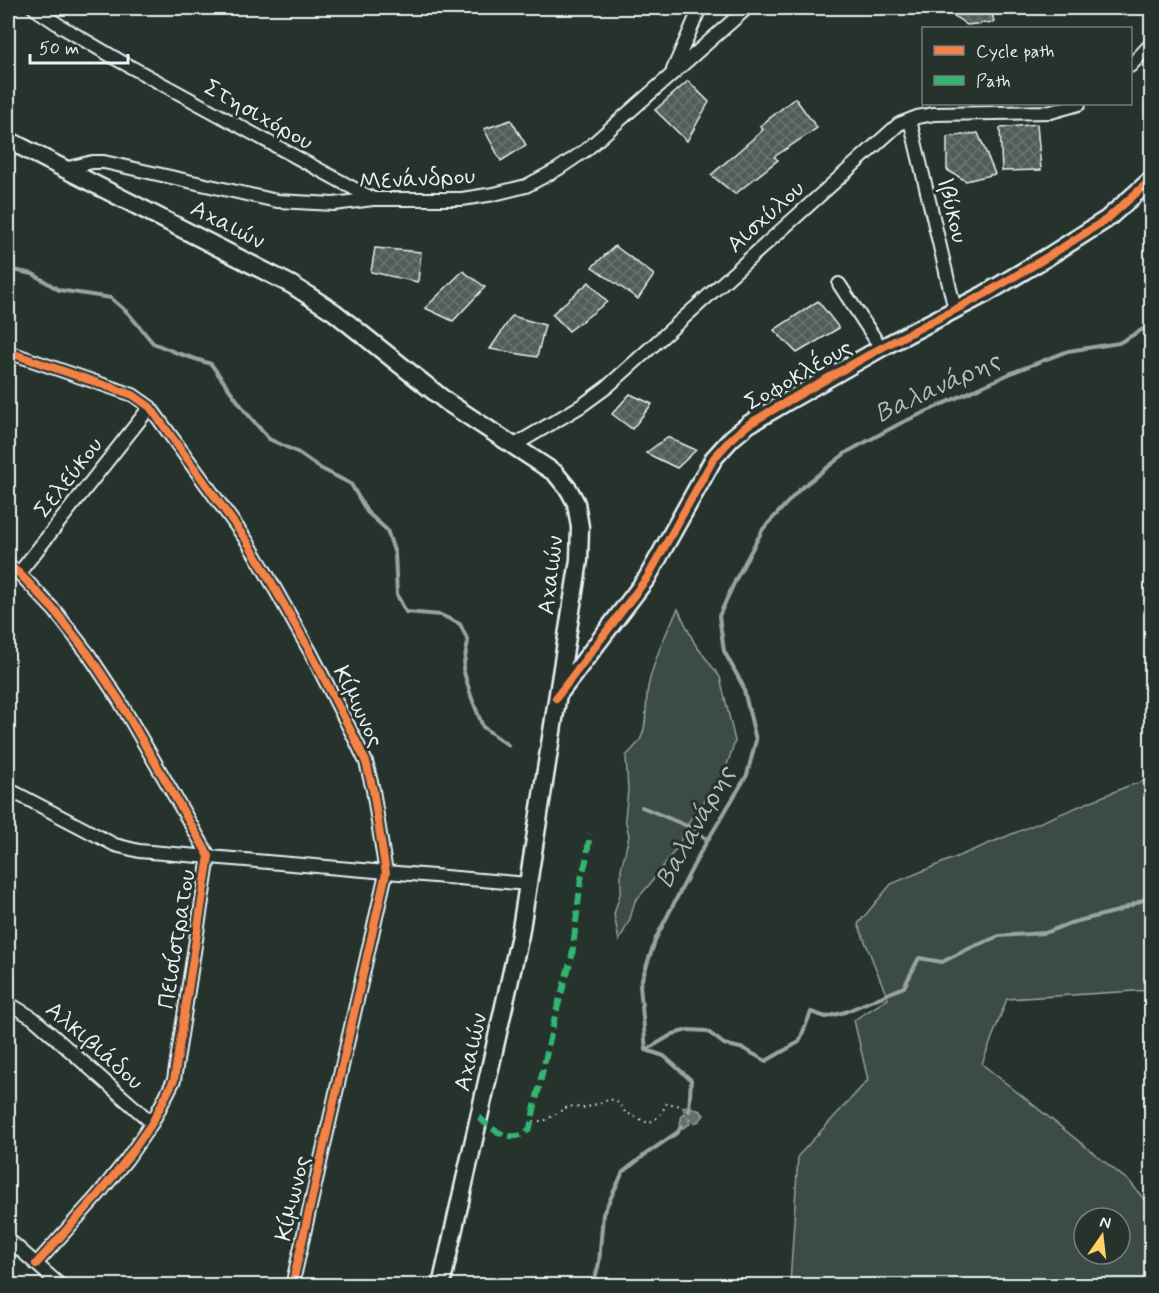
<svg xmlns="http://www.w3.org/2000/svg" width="1159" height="1293" viewBox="0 0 1159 1293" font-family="Mynerve,sans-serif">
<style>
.grass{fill:#3e4b47;stroke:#939ea0;stroke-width:1.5;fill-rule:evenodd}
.water{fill:#636f6d;stroke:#98a3a5;stroke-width:1.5}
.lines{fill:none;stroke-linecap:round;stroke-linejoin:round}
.stream{stroke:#98a3a5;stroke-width:4}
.building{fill:url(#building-cross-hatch);stroke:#e8f1f8;stroke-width:1.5}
.street-casing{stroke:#e8f1f8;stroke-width:16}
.secondary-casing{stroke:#e8f1f8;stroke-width:21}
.path{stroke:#e8f1f8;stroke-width:2;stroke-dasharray:1.5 4.5;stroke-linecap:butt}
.street{stroke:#26332d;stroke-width:12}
.secondary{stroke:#26332d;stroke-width:16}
.quiet{stroke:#33b770;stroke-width:6;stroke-dasharray:12 6;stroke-linecap:butt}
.cycleway-casing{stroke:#26332d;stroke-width:11}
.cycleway{stroke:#f48246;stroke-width:8}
.labels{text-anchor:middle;stroke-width:6;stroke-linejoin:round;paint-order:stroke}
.street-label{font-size:24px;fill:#e8f1f8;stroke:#26332d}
.water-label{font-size:26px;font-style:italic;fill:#b3bdc0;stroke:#26332d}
</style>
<defs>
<pattern id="building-cross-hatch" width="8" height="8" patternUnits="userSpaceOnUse" patternTransform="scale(1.5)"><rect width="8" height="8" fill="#505c59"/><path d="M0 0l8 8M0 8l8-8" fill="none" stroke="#697472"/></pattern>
</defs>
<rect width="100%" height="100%" fill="#26332d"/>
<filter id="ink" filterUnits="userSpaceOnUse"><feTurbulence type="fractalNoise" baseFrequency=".0167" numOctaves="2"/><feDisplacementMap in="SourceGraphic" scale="12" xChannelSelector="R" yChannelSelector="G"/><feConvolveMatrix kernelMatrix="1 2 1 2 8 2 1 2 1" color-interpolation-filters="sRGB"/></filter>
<g filter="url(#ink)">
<path class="grass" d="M678,609L695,644L720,677L735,741L727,765L717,785L690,820L678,846L650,884L635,901L630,919L619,941L614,914L621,891V869L629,836L625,818L628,790L626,756C630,751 638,745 641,738C648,723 645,704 648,687C654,659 665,634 678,609Z
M1151,779V990L1007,999L982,1064L1131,1183L1151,1208V1285H790L798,1156L868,1080L854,1020L888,999L858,924L891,884L1128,786ZM1084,1218H1120V1254H1084Z"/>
<path class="water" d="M688,1106L700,1111L704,1115L699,1121L694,1123L688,1118L690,1124L679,1130L682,1114H685L683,1107Z"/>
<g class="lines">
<path class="stream" d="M8,269L33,274L59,290L111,298L128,313L153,343L177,353L211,364L245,411L269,439L297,452L320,468L351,484L367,512L387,530L395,554L397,595L406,612L441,615L460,624L468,641L463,669L471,696L483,727L508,745
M642,807L692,828L708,840
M646,1050L673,1034L688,1030L707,1031L724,1044L744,1049L766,1061L799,1042L811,1012L826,1017L845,1012L904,987L919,958L942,962L970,948L999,936L1045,933L1070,923L1118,911L1152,896
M689,1111L691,1080L664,1056L646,1050L640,985L656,938L700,853L747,775L756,740L743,686L724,651L719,616L736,579L763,529L800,489L847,452L901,423L1016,371L1068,351L1119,343L1152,324
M593,1286L599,1263L603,1214L623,1172L646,1154L678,1132L681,1126"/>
</g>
<path class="building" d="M943,8H991L994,22L967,25Z
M688,81L709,102L687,141L655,110Z
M795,98L817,128L774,157L778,160L735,194L711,175L763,130L760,126Z
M511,120L526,145L501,161L484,129Z
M1037,124L1041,170L1002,171L1000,128Z
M978,133L995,174L966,181L947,170V137Z
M615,246L654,275L638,299L592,267Z
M375,248L421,252L418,282L371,272Z
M463,271L485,287L453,321L425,308Z
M589,282L607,302L569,331L552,314Z
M818,301L839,328L797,353L774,330Z
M512,316L545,325L537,357L490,349Z
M630,394L652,404L632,429L612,414Z
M667,437L696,450L677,468L646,453Z"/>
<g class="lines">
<defs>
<path id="street" d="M34,8L62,27L120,61L373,199
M1130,66L1152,43
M673,70L700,8
M910,120L955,310
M65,169L92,162H104L277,201L334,204L373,199H462L494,194L526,186L558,169L586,150L747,8
M839,284L881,348
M8,352L133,395L150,407L247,541L265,571L311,653L354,737L366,762L373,790L386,873L292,1286
M513,446L581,406L607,387L899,124L917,117L934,114L1051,112L1079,104
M8,565L19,573L55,611L89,655L119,700L209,856L174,1080L152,1123L127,1159L98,1195L36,1264
M19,573L150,407
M8,789L115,845L139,851L528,884
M8,1003L33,1018L152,1123
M8,1239L61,1286"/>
<path id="secondary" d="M8,140L292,285L334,312L447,402L555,473L569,490L576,503L580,527L579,560L520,935L441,1286
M558,695L647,578L714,458L732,438L749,424L788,401L881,348L985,294L1049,256L1107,219L1152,179"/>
</defs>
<use href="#street" class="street-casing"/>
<use href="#secondary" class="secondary-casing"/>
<path class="path" d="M533,1121H544L569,1106L585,1108L610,1099L619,1103L625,1112L648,1123L659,1117L667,1103L681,1106"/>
<use href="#street" class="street"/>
<use href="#secondary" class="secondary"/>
<path class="quiet" d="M479,1117C491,1131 516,1146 530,1128L555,1016L572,956L581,879L586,861L590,834"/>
<defs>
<path id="cycleway" d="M8,352L133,395L150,407L247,541L265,571L311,653L354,737L366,762L373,790L386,873L292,1286
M8,565L19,573L55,611L89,655L119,700L209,856L174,1080L152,1123L127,1159L98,1195L36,1264
M556,698L647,578L714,458L732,438L749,424L788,401L881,348L985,294L1049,256L1107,219L1152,179"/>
</defs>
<use href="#cycleway" class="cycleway-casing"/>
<use href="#cycleway" class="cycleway"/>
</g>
</g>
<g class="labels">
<g class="street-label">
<text transform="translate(259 114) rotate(29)" y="8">Στησιχόρου</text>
<text transform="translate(417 178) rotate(-3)" y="8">Μενάνδρου</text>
<text transform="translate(953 210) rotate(76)" y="8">Ιβύκου</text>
<text transform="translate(765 216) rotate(-42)" y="8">Αισχύλου</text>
<text transform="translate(228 224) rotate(27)" y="8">Αχαιών</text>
<text transform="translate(798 374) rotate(-30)" y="8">Σοφοκλέους</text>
<text transform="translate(68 477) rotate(-52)" y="8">Σελεύκου</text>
<text transform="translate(550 575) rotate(-83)" y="8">Αχαιών</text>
<text transform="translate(359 706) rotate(64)" y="8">Κίμωνος</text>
<text transform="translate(176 939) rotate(-81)" y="8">Πεισίστρατου</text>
<text transform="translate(95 1045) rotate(41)" y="8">Αλκιβιάδου</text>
<text transform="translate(470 1052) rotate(-77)" y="8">Αχαιών</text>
<text transform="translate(292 1198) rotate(-77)" y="8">Κίμωνος</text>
</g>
<g class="water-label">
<text transform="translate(937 386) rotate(-25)" y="9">Βαλανάρης</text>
<text transform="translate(694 826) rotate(-61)" y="9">Βαλανάρης</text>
</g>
</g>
<rect width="1159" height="1293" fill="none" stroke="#26332d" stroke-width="30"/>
<rect x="15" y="15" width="1129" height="1263" fill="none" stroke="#e8f1f8" stroke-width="2" filter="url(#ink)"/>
<rect x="922" y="27" width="210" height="78" fill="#26332d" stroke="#747f7e" stroke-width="1.5"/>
<rect x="934" y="46" width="30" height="9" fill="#f48246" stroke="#747f7e" stroke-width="1.5"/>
<text x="976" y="57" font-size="18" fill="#e8f1f8">Cycle path</text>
<rect x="934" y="76" width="30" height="9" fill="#33b770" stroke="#747f7e" stroke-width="1.5"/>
<text x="976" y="87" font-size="18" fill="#e8f1f8">Path</text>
<g transform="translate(1102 1236) rotate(14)"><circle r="28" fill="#26332d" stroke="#747f7e" stroke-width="1.5"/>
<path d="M0-4.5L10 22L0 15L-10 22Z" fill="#ffd166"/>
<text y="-9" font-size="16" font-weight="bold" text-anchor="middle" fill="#e8f1f8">N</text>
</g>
<path d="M30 54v9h98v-9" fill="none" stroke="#e8f1f8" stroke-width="3"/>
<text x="39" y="54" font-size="18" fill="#e8f1f8" stroke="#26332d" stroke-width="4.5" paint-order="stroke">50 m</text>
</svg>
